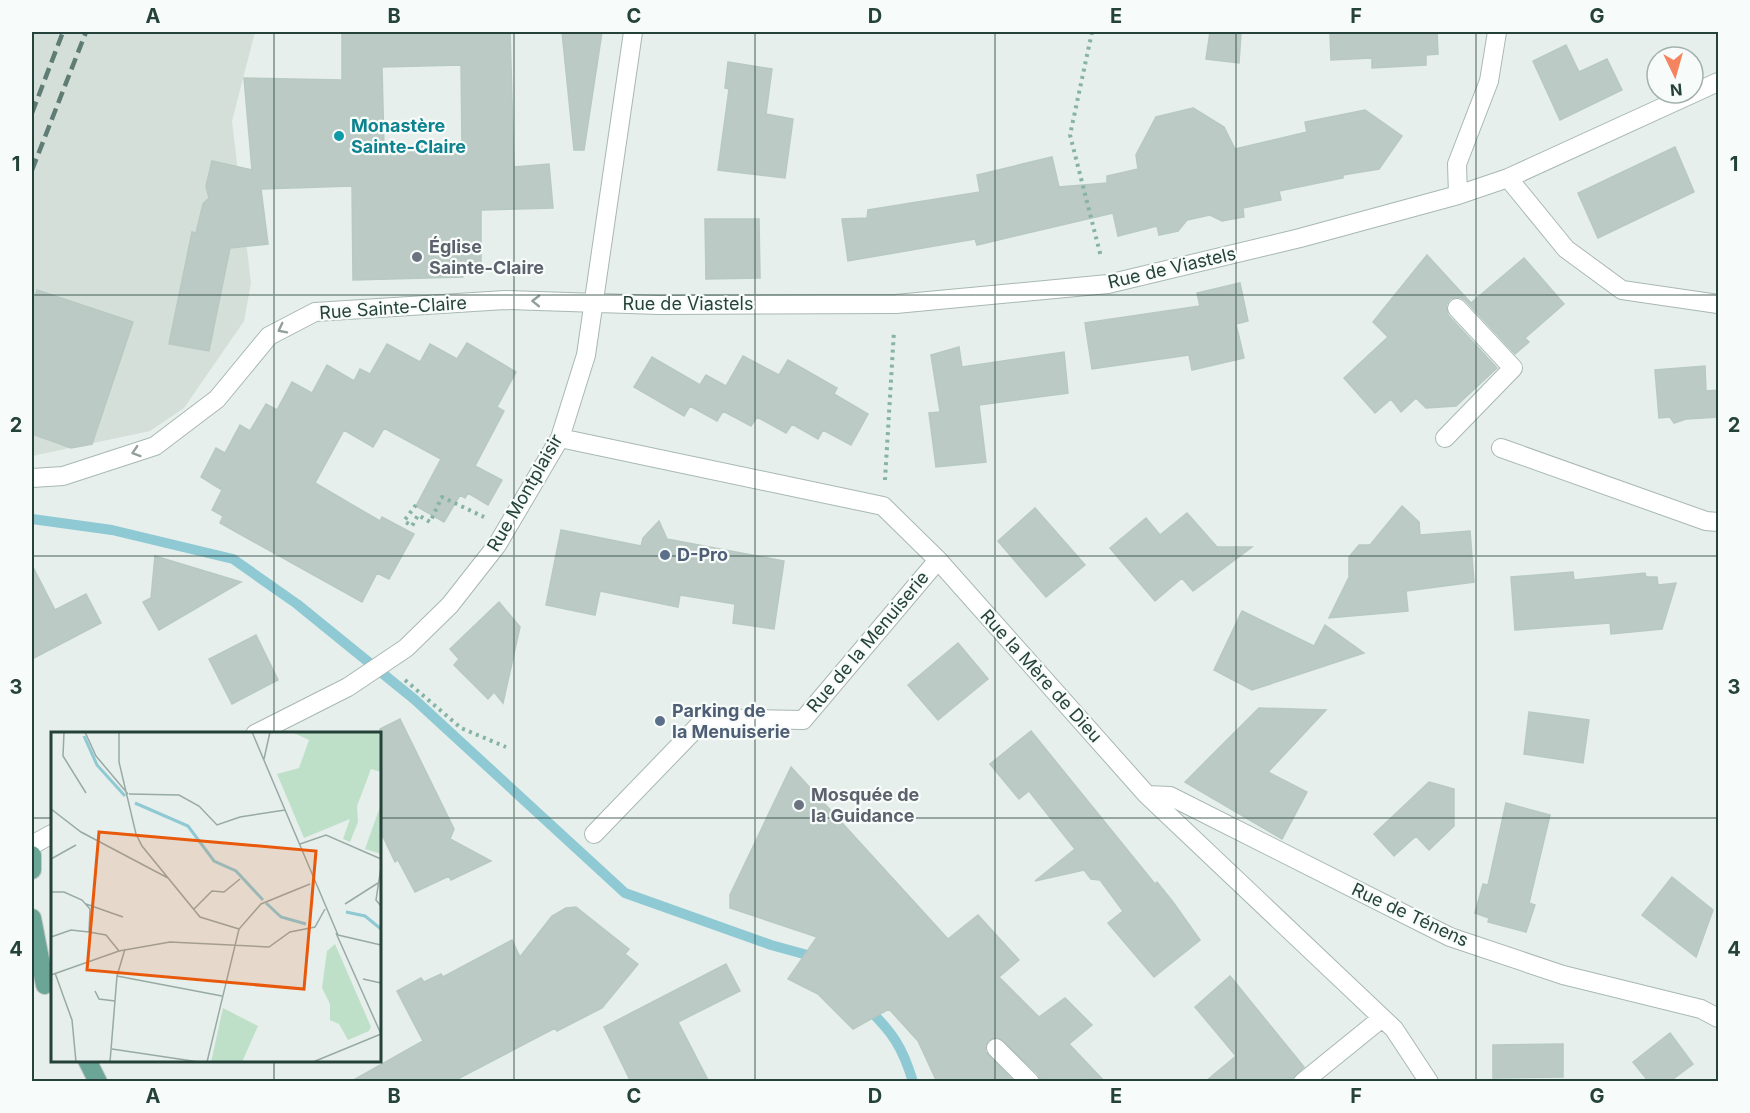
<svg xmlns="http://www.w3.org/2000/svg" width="1750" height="1113" viewBox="0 0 1750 1113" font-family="Inter,sans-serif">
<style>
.built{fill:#d4dfda}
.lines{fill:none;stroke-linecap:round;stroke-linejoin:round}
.stream{stroke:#8ec9d4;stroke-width:10}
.building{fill:#bbcac4;stroke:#b8c9c2;stroke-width:1.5;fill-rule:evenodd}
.minor-casing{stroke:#a8b8b2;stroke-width:20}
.major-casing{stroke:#c2cac8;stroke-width:20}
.path{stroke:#86b3a5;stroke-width:4;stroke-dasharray:3 4.5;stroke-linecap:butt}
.minor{stroke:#fff;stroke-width:18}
.major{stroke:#6aa596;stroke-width:18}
.rail{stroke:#5f7d75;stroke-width:4.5;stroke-dasharray:12 6;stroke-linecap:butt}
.oneway{stroke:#92a09c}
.grid{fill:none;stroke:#24423a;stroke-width:1.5;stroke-opacity:0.55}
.culture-dot{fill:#0f9aa8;stroke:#f7fbf9;stroke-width:2}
.worship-dot{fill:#6b7280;stroke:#f7fbf9;stroke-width:2}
.service-dot{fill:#5c6f8a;stroke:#f7fbf9;stroke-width:2}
.labels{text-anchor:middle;stroke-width:4.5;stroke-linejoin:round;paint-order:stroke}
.culture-label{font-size:18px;font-weight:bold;fill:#0d838f;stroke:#f7fbf9;text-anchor:start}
.worship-label{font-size:18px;font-weight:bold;fill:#5b616d;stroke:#f7fbf9;text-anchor:start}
.street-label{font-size:18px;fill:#24423a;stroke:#f7fbf9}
.service-label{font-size:18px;font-weight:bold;fill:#4e5e75;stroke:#f7fbf9;text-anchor:start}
.inset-river{fill:none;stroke:#8ec9d4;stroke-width:3}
.inset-road{fill:none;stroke:#98aaa4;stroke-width:1.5}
.view{fill:#e8590c;fill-opacity:0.15;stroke:#e8590c;stroke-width:3}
.inset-edge{fill:none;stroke:#24423a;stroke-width:3}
.neatline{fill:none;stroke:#24423a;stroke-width:2}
.grid-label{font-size:20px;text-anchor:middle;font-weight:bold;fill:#24423a}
</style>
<rect width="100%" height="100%" fill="#e6efeb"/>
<path class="built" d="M32,32H255L232,121L251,283L244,321L184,408L150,431L32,456Z"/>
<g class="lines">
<path class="stream" d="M32,519L112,530L233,559L297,604L414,699L625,893L771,945L811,956L815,960
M866,1007C892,1031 903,1048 913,1082"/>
</g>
<path class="building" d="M342,32H510L514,167L549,164L553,208L481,210V274L463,275V277L353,280L352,186L261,189L268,244L230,248L209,351L169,344L192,232L196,233L203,204L209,198L206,186L212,161L252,170L244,78L342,80ZM461,65L462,145L384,147L382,67Z
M562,32H602L584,150H574Z
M1210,32H1241L1239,63L1206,59Z
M1330,32H1437L1438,54L1426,55V65L1372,68V58L1331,60Z
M1566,45L1579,72L1607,59L1622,90L1560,120L1533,61Z
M728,62L772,69L766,114L793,119L785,178L718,170L729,89L725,88Z
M1193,108L1224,127L1235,149L1307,132L1305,122L1365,110L1402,136L1379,169L1343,175V178L1279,191L1281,200L1243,208L1244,217L1222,221L1210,215L1187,220L1178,231L1159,235L1157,226L1118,236L1113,213L977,245L975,239L848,261L842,219L867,218L868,210L980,192L977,175L1052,157L1059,187L1107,183V176L1138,169L1136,155L1156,117Z
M1675,147L1694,192L1598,238L1578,193Z
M705,219H759L760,278L706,279Z
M1427,255L1471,303L1524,258L1564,304L1525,338L1529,342L1515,354L1465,300L1460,297L1450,299L1446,305L1448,315L1497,368L1456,406L1426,408L1416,398L1401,412L1391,399L1375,413L1344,378L1388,337L1373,322Z
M1240,283L1248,321L1236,324L1244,358L1192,370L1189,355L1092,369L1085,323L1200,306L1197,293Z
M37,290L133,322L92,444L71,448L32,434V306Z
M467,343L516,372L497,407L504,411L475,466L502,480L488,505L468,493L465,498L460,495L444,522L416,506L441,459L384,428L373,447L344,430L315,483L380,521L382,517L414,534L389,579L377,573L362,602L220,523L223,516L212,510L222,490L201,477L216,448L225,453L240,425L250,431L266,404L277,410L292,382L312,393L327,365L354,381L360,369L370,374L387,344L420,362L430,344L457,359Z
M959,347L962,367L1064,352L1068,393L979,405L986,462L936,467L929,413L940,412L931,355Z
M743,356L779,375L788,360L837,388L834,394L868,414L851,445L823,430L818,439L792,424L786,433L757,417L751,426L723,411L717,421L690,406L684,416L634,387L652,357L700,385L706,375L726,386Z
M1705,366L1706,391L1719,390V417L1686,419L1674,423L1670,417L1659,418L1655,370Z
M1402,506L1419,522L1420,535L1470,531L1474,582L1406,591L1408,611L1329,618L1349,577V557L1359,545H1370Z
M1035,508L1085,565L1046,597L998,541Z
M1187,513L1217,547H1252L1193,591L1182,578L1155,601L1110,548L1146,518L1160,535Z
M659,521L667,539L784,561L774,629L733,623L735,604L680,595L678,607L600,591L595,615L546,605L561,530L641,546L643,538Z
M155,556L241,582L159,630L143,602L151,598Z
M32,565L55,610L86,594L101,623L32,659Z
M1573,572L1574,580L1645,573L1646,577H1657L1658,585L1676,583L1662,629L1611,634L1610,623L1515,630L1511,577Z
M499,602L520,627L503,703L494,692L488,699L454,665L459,659L450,649Z
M1242,611L1314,646L1325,625L1364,653L1252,690L1214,670Z
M256,635L278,680L232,704L209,659Z
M958,643L988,679L938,720L908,685Z
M1259,708L1326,710L1268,772L1307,792L1282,839L1185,782Z
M1529,712L1589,720L1583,763L1524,754Z
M400,719L454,829L450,839L491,861L451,880L449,876L415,892L398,860L395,862L380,830V729Z
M1031,731L1155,884L1157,882L1173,902L1200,940L1154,977L1108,923L1123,911L1100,880L1091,879L1084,870L1035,881L1075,849L1029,791L1019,799L990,764Z
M791,767L948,939L978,915L1019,960L999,977L1039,1017L1065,998L1092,1025L1069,1044L1105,1082H1041L1038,1074L998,1037L988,1041L985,1051L1014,1082H937L918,1041L889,1009L853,1029L818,994L788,979L817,937L730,908V895Z
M1429,782L1454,789V826L1429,850L1416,836L1394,856L1374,834Z
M1506,803L1550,815L1529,903L1535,905L1526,932L1488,922L1489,918L1475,913L1483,884L1488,885Z
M1672,877L1713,910L1696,957L1642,915Z
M576,907L629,949L625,954L638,964L602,1008L557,1031L555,1028L452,1082H350L423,1041L397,991L421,978L424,982L441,974L443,977L512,940L520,957L552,916L566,908Z
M726,964L740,991L678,1022L709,1082H631L604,1027Z
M1230,976L1304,1067L1289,1082H1205L1236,1056L1195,1007Z
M1670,1033L1693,1064L1669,1082H1649L1633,1062Z
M1563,1044V1077L1493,1078V1045Z"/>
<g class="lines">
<defs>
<path id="minor" d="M1508,178L1566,249L1622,290L1718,304
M1458,195L1457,164L1489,81L1497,32
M560,438L883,506L938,560L1147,795L1394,1029L1429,1082
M1445,438L1513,368L1457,308
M1501,448L1706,521L1718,522
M32,478L63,476L155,446L217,399L269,336L315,312L505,300L659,305L896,304L1108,284L1300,238L1458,195L1508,178L1718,82
M255,734L348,687L406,648L450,605L497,545L560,438L586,355L633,32
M1147,795L1170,796L1450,937L1563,975L1701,1009L1718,1018
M594,834L706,718L803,720L938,560
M32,845L52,834
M996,1048L1030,1082
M1303,1082L1382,1018"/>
<path id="major" d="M32,855V870
M32,918L45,985
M87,1060L98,1082"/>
</defs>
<use href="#minor" class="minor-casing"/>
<use href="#major" class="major-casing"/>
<path class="path" d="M1092,32L1070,135L1101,257
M885,480L894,331
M416,505L404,521L412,526L418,515L430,522L442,497L484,517
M405,680L461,728L506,747"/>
<use href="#minor" class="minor"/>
<use href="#major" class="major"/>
<path class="rail" d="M32,113L63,32
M32,170L86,32"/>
</g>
<defs><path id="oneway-chevron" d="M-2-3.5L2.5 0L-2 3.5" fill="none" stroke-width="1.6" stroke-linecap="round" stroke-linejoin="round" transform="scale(1.5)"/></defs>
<g class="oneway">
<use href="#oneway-chevron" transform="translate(536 301) rotate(-179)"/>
<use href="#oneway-chevron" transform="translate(282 329) rotate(153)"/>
<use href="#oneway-chevron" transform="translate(136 452) rotate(162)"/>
</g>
<path class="grid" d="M274,32V734M514,32V1082M755,32V1082M995,32V1082M1236,32V1082M1476,32V1082M32,295H1718M32,556H1718M32,818H52M380,818H1718M274,1060V1082"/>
<circle class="culture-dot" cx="339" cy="136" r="6"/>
<g class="worship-dot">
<circle cx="417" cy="257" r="6"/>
<circle cx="799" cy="805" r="6"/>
</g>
<g class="service-dot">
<circle cx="665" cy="555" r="6"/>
<circle cx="660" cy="721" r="6"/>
</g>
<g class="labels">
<g class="culture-label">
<text x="351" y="132">Monastère<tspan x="351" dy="21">Sainte-Claire</tspan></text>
</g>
<g class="worship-label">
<text x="429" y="253">Église<tspan x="429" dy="21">Sainte-Claire</tspan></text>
<text x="811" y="801">Mosquée de<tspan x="811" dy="21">la Guidance</tspan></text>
</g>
<g class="street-label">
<text transform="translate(1172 268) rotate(-13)" y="6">Rue de Viastels</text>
<text x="688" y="310">Rue de Viastels</text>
<text transform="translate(393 308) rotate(-4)" y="6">Rue Sainte-Claire</text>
<text transform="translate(525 493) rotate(-60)" y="6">Rue Montplaisir</text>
<text transform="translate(868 642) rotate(-50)" y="6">Rue de la Menuiserie</text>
<text transform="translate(1041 676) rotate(48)" y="6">Rue la Mère de Dieu</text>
<text transform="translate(1410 915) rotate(25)" y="6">Rue de Ténens</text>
</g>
<g class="service-label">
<text x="677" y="561">D-Pro</text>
<text x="672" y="717">Parking de<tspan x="672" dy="21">la Menuiserie</tspan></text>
</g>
</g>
<g transform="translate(51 732)">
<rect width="330" height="330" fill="#e6efeb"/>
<path d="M241,0H330V40L320,37L306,74L307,90L299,110L292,107L299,87L253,106L226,42L248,36L258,8ZM330,72V122L314,117ZM284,212L320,295L318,299L297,308L288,292L279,288V272L271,256L276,219ZM172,276L207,294L191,330H160Z" fill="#bfe0c8"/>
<path class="inset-river" d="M33,4L46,33L74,64M84,71L137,94L163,129L185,139L212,168M215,171L230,185L255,192M295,180L314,184L330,197"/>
<path class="inset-road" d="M13,0L12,24L35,61M34,0L45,24L77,62M68,0V30L85,102L91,114L149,185L188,197M201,0L287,203M213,27L219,0M78,62L128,63L148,74L166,93L189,85L234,78M0,77L30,100L117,146M249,112L275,103L330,127M0,127L25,113M330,135L325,168L330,174M0,160H13L31,168L39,177L38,200M35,172L72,185M294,172L327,151M143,177L161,159L173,160L189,147M285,201L330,302M287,203L330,213M0,205L20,198L38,200L55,203L68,219M4,241L21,288L25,330M0,243L68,219L119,210L218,215L239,200L264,195L274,177M66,244L171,264M312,247L330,251M44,259L48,267L64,269M61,317L148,330M59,330L66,244L74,217M156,330L188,197L210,172L259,152M262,330L330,302"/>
<path class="view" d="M48,100L265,119L253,257L36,238Z"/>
<rect width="330" height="330" class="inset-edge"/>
</g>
<rect width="1750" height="1113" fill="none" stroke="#f7fbf9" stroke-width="66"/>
<g transform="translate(1675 75) rotate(175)"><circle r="28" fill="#f7fbf9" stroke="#a3b1ad" stroke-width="1.5"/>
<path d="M0-4.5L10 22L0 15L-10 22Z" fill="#f4845f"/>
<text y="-9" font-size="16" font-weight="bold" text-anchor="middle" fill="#24423a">N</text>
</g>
<rect x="33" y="33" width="1684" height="1047" class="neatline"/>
<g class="grid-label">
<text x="153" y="23">A</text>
<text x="394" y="23">B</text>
<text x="634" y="23">C</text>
<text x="875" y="23">D</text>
<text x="1116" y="23">E</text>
<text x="1356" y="23">F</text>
<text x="1597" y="23">G</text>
<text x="16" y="171">1</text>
<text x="1734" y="171">1</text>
<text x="16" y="432">2</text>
<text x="1734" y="432">2</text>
<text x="16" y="694">3</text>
<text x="1734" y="694">3</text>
<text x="16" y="956">4</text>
<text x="1734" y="956">4</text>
<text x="153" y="1103">A</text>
<text x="394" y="1103">B</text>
<text x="634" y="1103">C</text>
<text x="875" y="1103">D</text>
<text x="1116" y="1103">E</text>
<text x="1356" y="1103">F</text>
<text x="1597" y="1103">G</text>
</g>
</svg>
